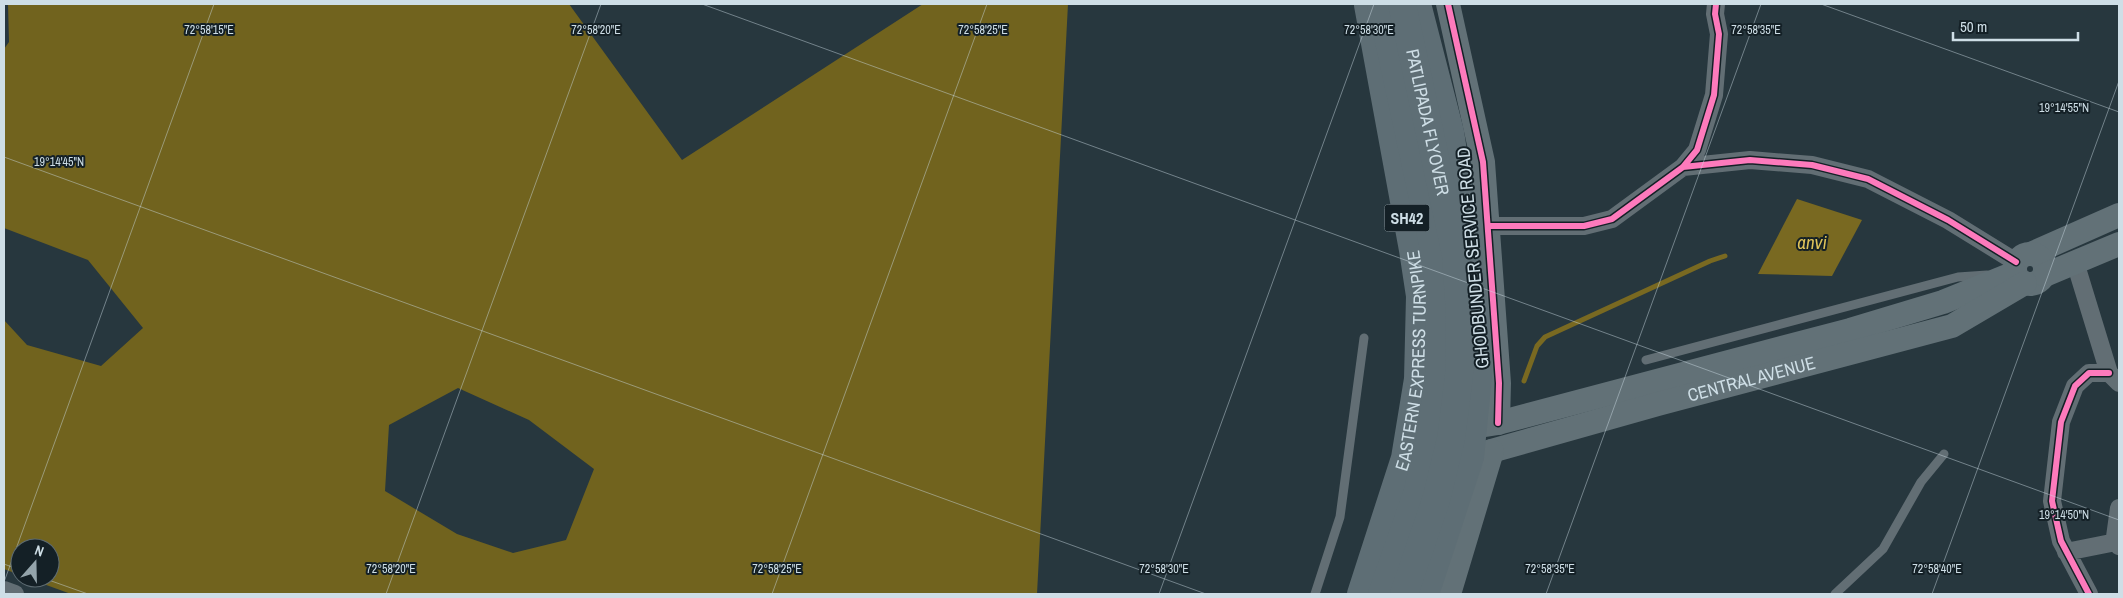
<svg xmlns="http://www.w3.org/2000/svg" width="2123" height="598" viewBox="0 0 2123 598" font-family="'Archivo Narrow',sans-serif">
<style>
.forest{fill:#71631e;fill-rule:evenodd}
.water{fill:#796921}
.lines{fill:none;stroke-linecap:round;stroke-linejoin:round}
.stream{stroke:#796921;stroke-width:5}
.lane{stroke:#626e74;stroke-width:9}
.street{stroke:#626e74;stroke-width:18}
.secondary{stroke:#627177;stroke-width:24}
.primary{stroke:#5e6e75;stroke-width:28}
.primary-bridge{stroke:#5e6e75;stroke-width:28}
.cycleway-casing{stroke:#142026;stroke-width:9}
.cycleway{stroke:#fd7abc;stroke-width:6}
.ticks{fill:none;stroke:#cedee6;stroke-width:1;stroke-opacity:0.45}
.labels{text-anchor:middle;stroke-width:4;stroke-linejoin:round;paint-order:stroke}
.shield{fill:#142026;stroke:#96a5ac;stroke-width:1}
.shield-label{font-size:16px;font-weight:bold;fill:#cedee6}
.street-label{font-size:18px;fill:#cedee6;stroke:#142026}
.water-label{font-size:19px;font-style:italic;fill:#dec35a;stroke:#142026}
.ticks-label{font-size:12px;text-anchor:middle;fill:#cedee6;stroke:#142026;stroke-width:4;stroke-linejoin:round;paint-order:stroke}
</style>
<rect width="100%" height="100%" fill="#27373e"/>
<path class="forest" d="M8,4H569L682,160L923,4H1068L1037,594H71L27,578H50V548H20V575L4,569V320L27,345L101,366L143,328L88,260L4,228V49L9,42ZM458,388L529,420L594,469L566,540L513,553L457,534L385,491L389,425Z"/>
<path class="water" d="M1797,199L1862,220L1832,276L1758,274Z"/>
<g class="lines">
<path class="stream" d="M1524,381L1537,346L1545,337L1710,261L1725,256"/>
<path class="lane" d="M1646,360L1958,277L1987,275
M1315,594L1340,517L1364,338
M1835,594L1883,549L1921,482L1944,454"/>
<path class="street" d="M1683,167L1750,160L1812,165L1868,179L1948,220L2016,262
M1488,226H1584L1612,219L1683,167L1697,150L1714,95L1719,34L1715,14L1716,4
M2075,262L2109,373L2119,383
M2119,508L2115,537L2119,546
M2066,552L2116,542
M4,590L15,594
M2089,594L2061,541L2052,501L2061,422L2075,386L2089,373H2109"/>
<g class="secondary">
<path d="M1448,4L1483,162L1499,383L1498,423"/>
<path d="M2033,253L2119,215"/>
<circle cx="2030" cy="269" r="15"/>
<path d="M2045,275L2119,244"/>
<path d="M1454,430L1498,423L1850,330L1943,302L2015,273"/>
<path id="s1" d="M1453,458L1470,457L1658,404L1952,326L2025,283"/>
<path d="M1449,594L1492,451"/>
</g>
<g class="primary">
<path d="M1417,4L1450,132L1466,236L1475,317L1478,376L1470,457L1425,594"/>
<path id="s2" d="M1361,594L1405,458L1418,379L1420,296L1413,250L1368,5"/>
</g>
<g class="primary-bridge">
<path d="M1381,4L1436,258L1440,316L1439,375L1431,436L1417,494L1382,594"/>
<path id="s3" d="M1402,4L1456,255L1460,315L1459,376L1451,439L1436,500L1404,594"/>
</g>
<defs>
<path id="cycleway" d="M1448,4L1483,162L1499,383L1498,423
M1683,167L1750,160L1812,165L1868,179L1948,220L2016,262
M1488,226H1584L1612,219L1683,167L1697,150L1714,95L1719,34L1715,14L1716,4
M2089,594L2061,541L2052,501L2061,422L2075,386L2089,373H2109"/>
</defs>
<use href="#cycleway" class="cycleway-casing"/>
<use href="#cycleway" class="cycleway"/>
</g>
<path class="ticks" d="M702,4L2119,520M1821,4L2119,112M4,157L1206,594M4,564L20,570M43,578L88,594M4,582L214,4M386,594L601,4M772,594L987,4M1159,594L1374,4M1546,594L1761,4M1932,594L2119,81"/>
<g class="labels">
<rect class="shield" x="1384.5" y="204.5" width="45" height="27" rx="4"/>
<g class="shield-label">
<text x="1407" y="224">SH42</text>
</g>
<g class="street-label">
<text dy="6" stroke="none"><textPath href="#s3" startOffset="121">PATLIPADA FLYOVER</textPath></text>
<text transform="translate(1473 258) rotate(-95)" y="6">GHODBUNDER SERVICE ROAD</text>
<text dy="6" stroke="none"><textPath href="#s2" startOffset="241">EASTERN EXPRESS TURNPIKE</textPath></text>
<text dy="6" stroke="none"><textPath href="#s1" startOffset="309">CENTRAL AVENUE</textPath></text>
</g>
<g class="water-label">
<text x="1812" y="249">anvi</text>
</g>
</g>
<g class="ticks-label">
<text x="209" y="34">72°58'15"E</text>
<text x="596" y="34">72°58'20"E</text>
<text x="983" y="34">72°58'25"E</text>
<text x="1369" y="34">72°58'30"E</text>
<text x="1756" y="34">72°58'35"E</text>
<text x="2064" y="112">19°14'55"N</text>
<text x="59" y="166">19°14'45"N</text>
<text x="2064" y="519">19°14'50"N</text>
<text x="391" y="573">72°58'20"E</text>
<text x="777" y="573">72°58'25"E</text>
<text x="1164" y="573">72°58'30"E</text>
<text x="1550" y="573">72°58'35"E</text>
<text x="1937" y="573">72°58'40"E</text>
</g>
<rect width="2123" height="598" fill="none" stroke="#cedee6" stroke-width="10"/>
<g transform="translate(35 563) rotate(20)"><circle r="24" fill="#142026" stroke="#5e6c73"/>
<path d="M0-4L9 19L0 12L-9 19Z" fill="#94a4ab"/>
<text y="-8" font-size="14" font-weight="bold" text-anchor="middle" fill="#cedee6">N</text>
</g>
<path d="M1953 32v8h125v-8" fill="none" stroke="#cedee6" stroke-width="2.5"/>
<text x="1960" y="32" font-size="15" fill="#cedee6" stroke="#142026" stroke-width="4" paint-order="stroke">50 m</text>
</svg>
